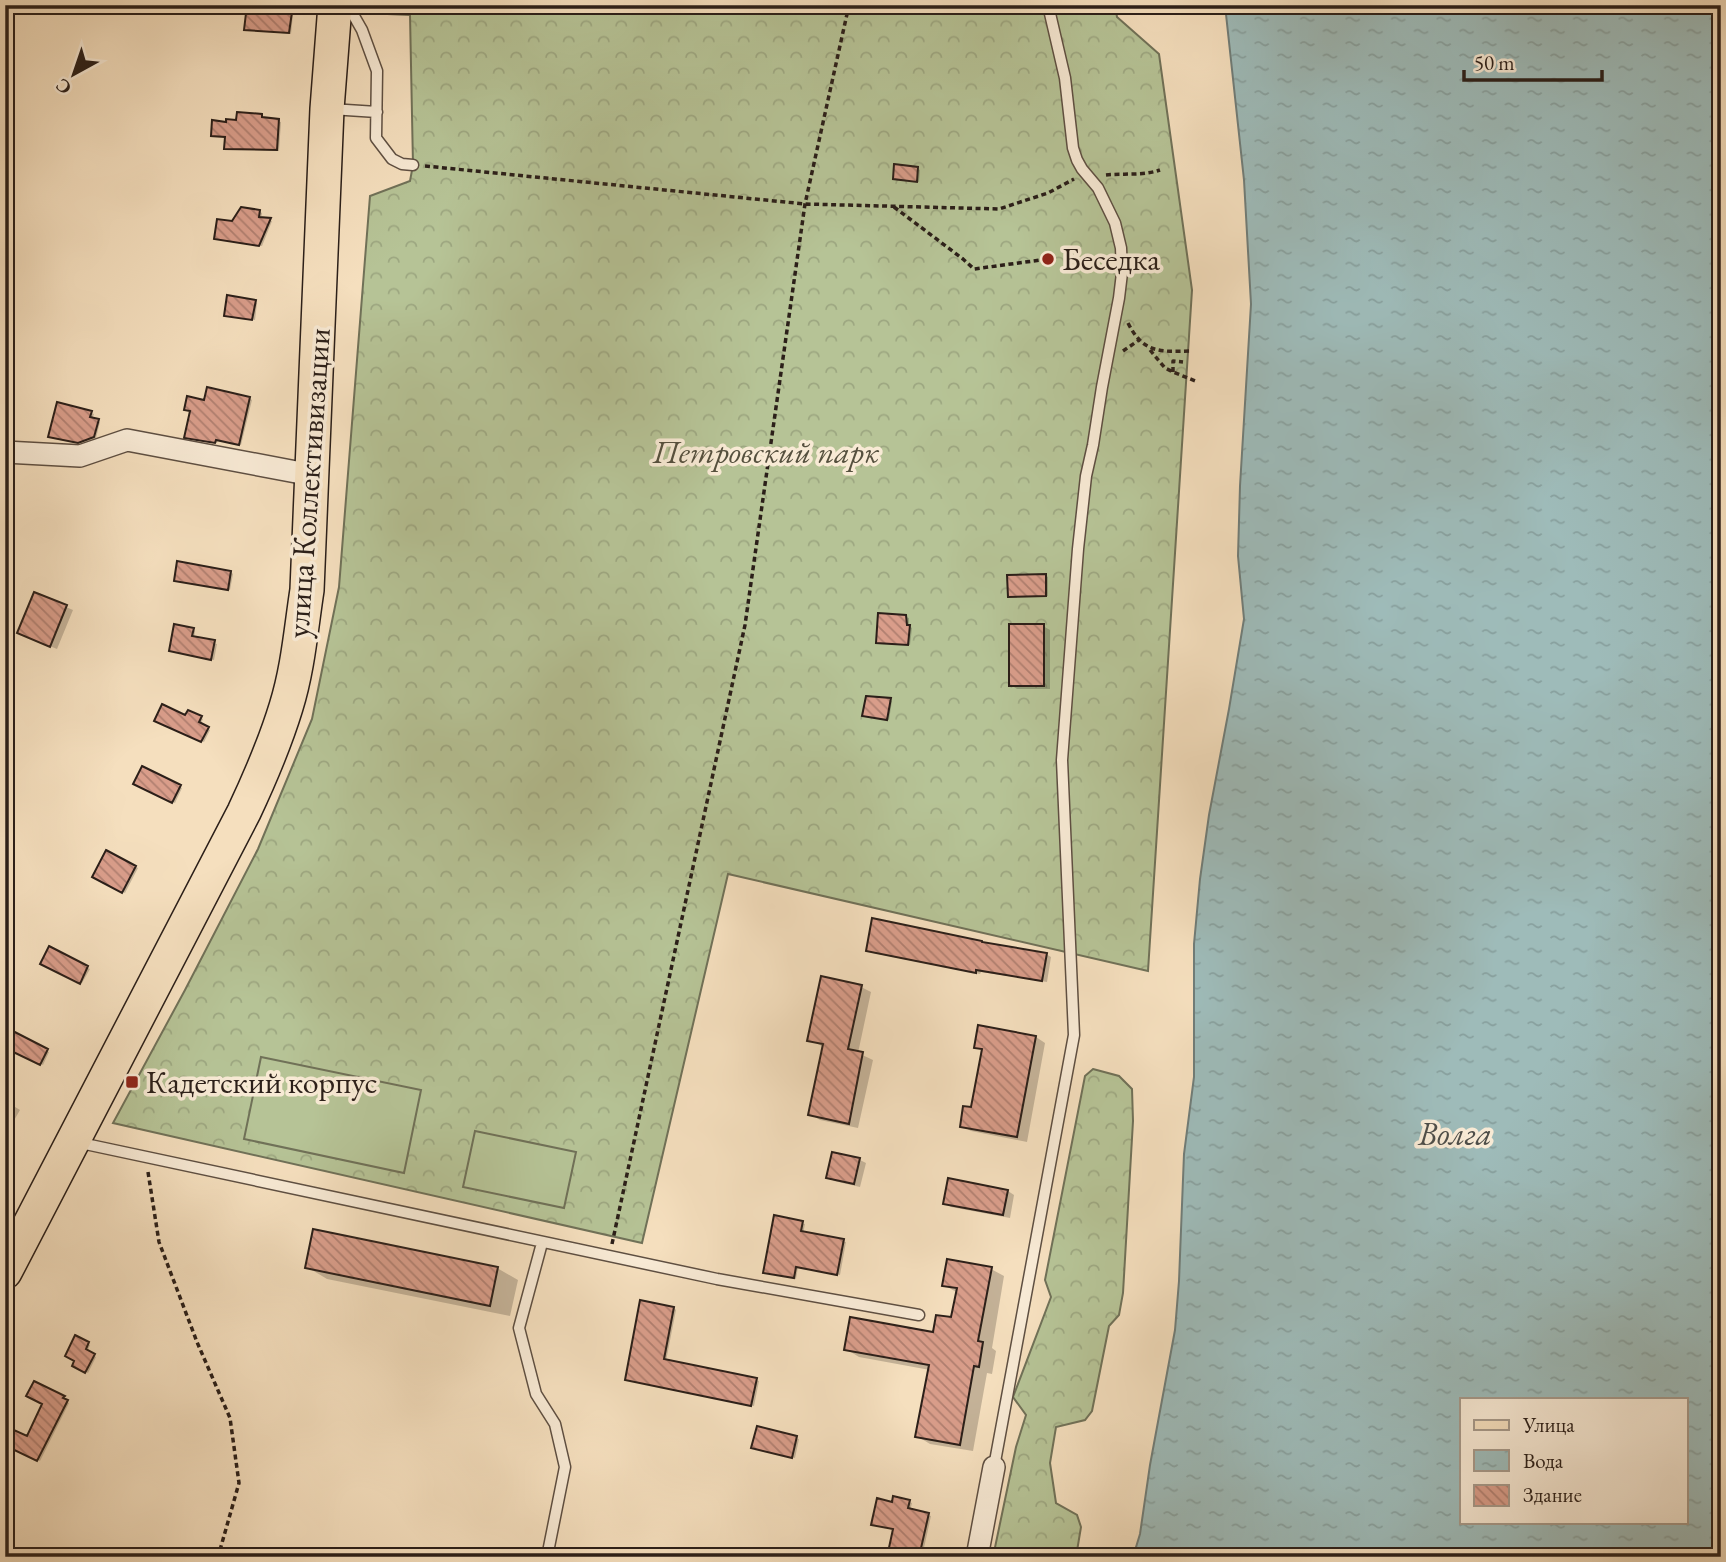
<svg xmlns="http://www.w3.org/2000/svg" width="1726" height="1562" viewBox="0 0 1726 1562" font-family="'EB Garamond',serif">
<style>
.forest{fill:url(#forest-crowns);stroke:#707158;stroke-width:2}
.pitch{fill:#b6c396;stroke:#707158;stroke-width:2}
.water{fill:url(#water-ripples);stroke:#707d79;stroke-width:2;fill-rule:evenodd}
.shadow{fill:#0003}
.building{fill:url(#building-back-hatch);stroke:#2b1f19;stroke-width:2}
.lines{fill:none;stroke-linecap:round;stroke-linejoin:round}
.lane-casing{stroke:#5e4f42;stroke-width:13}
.street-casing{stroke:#5e4f42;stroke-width:24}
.primary-casing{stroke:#2b1f19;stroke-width:36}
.path{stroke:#2b1f19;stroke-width:3.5;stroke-dasharray:5 3.5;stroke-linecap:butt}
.lane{stroke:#f8ead5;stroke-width:10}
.street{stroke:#f8ead5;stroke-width:21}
.primary{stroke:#f5dfbe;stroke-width:33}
.poi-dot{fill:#8f2418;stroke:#f8ead5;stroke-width:2.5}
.labels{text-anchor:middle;stroke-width:7;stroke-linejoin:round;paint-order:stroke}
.poi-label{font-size:32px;fill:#2b1f19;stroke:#f8ead5;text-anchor:start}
.park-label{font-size:32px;font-style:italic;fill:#55503e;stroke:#f8ead5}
.street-label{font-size:32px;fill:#2b1f19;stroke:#f8ead5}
.water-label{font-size:33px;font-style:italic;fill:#4e4e49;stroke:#f8ead5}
</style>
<defs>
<pattern id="forest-crowns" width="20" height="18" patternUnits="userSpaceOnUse" patternTransform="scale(1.75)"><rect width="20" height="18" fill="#b6c396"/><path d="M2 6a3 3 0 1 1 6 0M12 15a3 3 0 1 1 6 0" fill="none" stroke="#9da781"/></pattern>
<pattern id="water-ripples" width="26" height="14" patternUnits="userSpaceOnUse" patternTransform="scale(1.75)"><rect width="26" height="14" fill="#9ebbb9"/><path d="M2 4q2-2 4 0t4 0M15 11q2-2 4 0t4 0" fill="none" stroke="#88a09e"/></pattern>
<pattern id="building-back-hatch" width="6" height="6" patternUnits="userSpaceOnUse" patternTransform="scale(1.75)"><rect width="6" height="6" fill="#d99d8a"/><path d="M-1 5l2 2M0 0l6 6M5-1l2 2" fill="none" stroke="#b07f70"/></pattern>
</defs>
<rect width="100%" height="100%" fill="#f5dfbe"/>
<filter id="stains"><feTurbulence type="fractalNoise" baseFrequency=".00286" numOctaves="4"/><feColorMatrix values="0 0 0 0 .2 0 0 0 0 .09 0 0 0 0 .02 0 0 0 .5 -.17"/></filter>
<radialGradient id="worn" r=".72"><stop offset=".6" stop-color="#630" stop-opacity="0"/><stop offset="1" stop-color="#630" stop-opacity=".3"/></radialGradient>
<path class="forest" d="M365,5H1115L1117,17L1159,54L1192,290L1148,971L728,874L642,1243L113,1123L185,990L258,849L312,719L339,587L370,196L410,181L413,165L410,15L365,13Z
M1093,1069L1119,1076L1132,1089L1133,1121L1123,1293L1119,1315L1109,1326L1092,1411L1085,1420L1056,1427L1050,1463L1056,1503L1077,1515L1081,1527L1076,1557H993L1016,1447L1026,1415L1013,1397L1051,1297L1045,1280L1085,1076Z"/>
<path class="pitch" d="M261,1057L421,1090L404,1173L244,1139Z
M475,1131L576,1152L564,1208L463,1187Z"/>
<path class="water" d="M1225,5H1721V1557H1133L1140,1534L1150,1465L1175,1330L1179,1281L1184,1154L1194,1077V944L1200,879L1209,815L1229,709L1244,619L1238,556L1240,486L1251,304L1244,180ZM1462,1399H1686V1522H1462Z"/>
<path class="shadow" d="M256,5H294L291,34L248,30Z
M262,115L264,117V119L281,122L279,151L228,149L226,148L227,138L213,135L238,122Z
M918,169L920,170L919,182L895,179Z
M259,211L262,213L261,219L272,221L262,246L216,238L232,223Z
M255,302L257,303L255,320L228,316Z
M249,398L252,400L241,445L218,440L217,443L189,438L206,402Z
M91,413L94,414L92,419L100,422L96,438L82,443L53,437Z
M179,563L231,572L233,574L230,590L178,581Z
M1045,575L1048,577V596L1012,597L1009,596Z
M35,594L73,610L57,649L25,636Z
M906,617L909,618V626L912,628L910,645L878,642Z
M1043,626L1050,630V689H1017L1011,685Z
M193,629L195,631L194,639L217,644L214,660L173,651Z
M890,700L892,701L889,720L867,717Z
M186,717L201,718L203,719L200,725L210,730L204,742L157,720Z
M143,768L182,788L175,803L135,783Z
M107,853L138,868L125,893L94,877Z
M981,942L1046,954L1051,957L1047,982L981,972L980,974L873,953L868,950Z
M50,948L90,969L82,983L42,963Z
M861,987L871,992L858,1053L873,1060L858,1128L820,1120L810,1114L824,1047L809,1040Z
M5,1029L49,1052L43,1065L5,1046Z
M1036,1037L1045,1043L1027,1142L971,1131L962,1126L973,1109L984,1051L976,1047Z
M5,1092L11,1096L7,1102L20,1110L9,1129L5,1127Z
M860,1160L866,1163L860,1187L834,1181L828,1177Z
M1008,1191L1014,1195L1010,1218L951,1207L945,1203Z
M775,1217L805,1224L803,1234L846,1242L840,1275L798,1267L796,1279L767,1273Z
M307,1267L497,1268L518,1280L510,1316L327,1279Z
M991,1269L1004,1276L992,1348L996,1351L992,1374L987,1373L973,1451L930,1444L917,1436L930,1370L859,1357L846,1349L935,1334L953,1319L958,1293L944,1285Z
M674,1308L676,1310L666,1361L756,1380L759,1381L754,1406L627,1380Z
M76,1337L90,1345L87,1352L96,1357L88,1373L74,1365Z
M34,1383L66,1399L65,1401L69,1403L40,1461L8,1445L28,1438L44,1403Z
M758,1428L799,1439L795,1458L756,1449Z
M5,1493L14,1497L7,1512L5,1511Z
M909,1502L912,1503L910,1511L931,1516L922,1557H889L895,1529L894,1504Z"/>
<path class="building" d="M247,5H293L289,33L244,30Z
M237,112L262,114V117L279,119L277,150L224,149L225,137L211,136L212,120L226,122V119L236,120Z
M894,164L918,167L917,182L893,179Z
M241,207L260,210L259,217L271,218L259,246L214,239L217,219L232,221Z
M227,295L256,300L252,320L224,316Z
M207,387L250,397L239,445L216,440L215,443L184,438L190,411L184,410L187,396L204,400Z
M57,402L92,411L90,417L99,419L94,437L78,443L48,437Z
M177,561L231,571L228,590L174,581Z
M1046,574V596L1008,597L1007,575Z
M34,592L67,605L50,647L17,633Z
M878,613L906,615L907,625H910L908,645L876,643Z
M174,624L194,628L192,636L215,640L211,660L169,651Z
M1009,624H1044V686H1009Z
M866,696L891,698L887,720L862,716Z
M162,704L185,715L188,710L202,716L199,722L209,727L201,742L154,721Z
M142,766L181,785L172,803L133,784Z
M106,850L136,866L122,893L92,877Z
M872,918L982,941V942L1047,953L1042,981L976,970V973L866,951Z
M49,946L88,966L80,984L40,964Z
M821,976L862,985L848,1049L863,1052L849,1124L808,1115L823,1044L807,1041Z
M978,1025L1036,1036L1017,1137L960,1127L963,1106L971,1107L982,1049L974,1048Z
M5,1027L48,1049L40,1065L5,1048Z
M832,1152L860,1158L854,1184L826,1178Z
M948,1178L1008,1190L1003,1215L943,1204Z
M774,1215L803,1221L801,1231L844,1239L837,1275L796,1267L794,1278L763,1273Z
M313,1229L498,1267L490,1306L305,1268Z
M947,1259L992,1267L978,1341L983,1342L979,1367L974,1366L960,1445L915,1437L929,1365L844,1350L850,1317L933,1332L936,1315L951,1317L957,1288L942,1286Z
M640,1300L674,1307L664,1359L757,1378L751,1406L625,1380Z
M75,1335L89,1342L86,1349L95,1354L85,1373L72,1366L74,1361L65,1356Z
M34,1381L65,1396L63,1398L68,1400L37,1461L6,1446L14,1430L27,1436L42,1404L26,1396Z
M757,1426L797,1436L792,1458L751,1448Z
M893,1496L910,1500L908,1508L929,1513L919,1557H887L893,1529L871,1525L877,1498L892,1502Z"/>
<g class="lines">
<defs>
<path id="lane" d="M345,5L354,16L362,30L377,71L376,138L392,159L402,164L413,165
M331,109L377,112
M76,1142L717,1279L919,1315
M542,1243L519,1328L536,1394L555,1424L565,1467L547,1557
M994,1467L1074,1035L1062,760L1078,549L1086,476L1093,445L1102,387L1119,298L1122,273L1121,248L1115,223L1098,188L1082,169L1077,160L1073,148L1065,78L1048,5"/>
<path id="street" d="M5,452L80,456L127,440L312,475
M977,1557L994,1467"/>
<path id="primary" d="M5,1272L244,812C260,778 275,743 286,707C298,669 301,629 307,590L327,109L335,5"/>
</defs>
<use href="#lane" class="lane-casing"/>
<use href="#street" class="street-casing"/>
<use href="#primary" class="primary-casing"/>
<path class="path" d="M425,166L805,204L999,209L1048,193L1074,179
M1106,175C1124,173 1143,176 1160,170
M894,207L963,259L974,269L1048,259
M1128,323C1143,353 1160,352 1190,351
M1150,350L1165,368L1173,372L1198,382
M1123,351L1139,340
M1173,372V361L1183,362
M148,1172L159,1242L197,1342L230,1418L239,1483L218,1557
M612,1244L745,625L805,204L849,5"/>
<use href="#lane" class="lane"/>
<use href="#street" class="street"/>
<use href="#primary" class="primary"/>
</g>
<g class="poi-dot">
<circle cx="1048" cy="259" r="7"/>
<rect x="125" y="1075" width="14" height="14" rx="3.5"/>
</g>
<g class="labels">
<g class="poi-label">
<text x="1062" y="270">Беседка</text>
<text x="146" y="1093">Кадетский корпус</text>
</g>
<g class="park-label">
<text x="766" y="463">Петровский парк</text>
</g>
<g class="street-label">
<text transform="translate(308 483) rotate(-86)" y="11">улица Коллективизации</text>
</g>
<g class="water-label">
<text x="1455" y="1145">Волга</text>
</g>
</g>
<rect width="1726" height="1562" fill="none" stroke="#f5dfbe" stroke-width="28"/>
<rect x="7" y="7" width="1712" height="1548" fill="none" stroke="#2b1f19" stroke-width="3.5"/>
<rect x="14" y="14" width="1698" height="1534" fill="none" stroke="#2b1f19" stroke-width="2"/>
<rect x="1460" y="1398" width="228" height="126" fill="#f8ead5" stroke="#a6998a" stroke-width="2"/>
<rect x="1474" y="1420" width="35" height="10" fill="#f5dfbe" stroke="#a6998a" stroke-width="2"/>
<text x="1523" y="1432" font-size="21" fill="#2b1f19">Улица</text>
<rect x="1474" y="1450" width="35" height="21" fill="url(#water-ripples)" stroke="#a6998a" stroke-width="2"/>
<text x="1523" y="1468" font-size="21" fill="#2b1f19">Вода</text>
<rect x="1474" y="1485" width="35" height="21" fill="url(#building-back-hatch)" stroke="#a6998a" stroke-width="2"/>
<text x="1523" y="1502" font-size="21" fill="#2b1f19">Здание</text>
<g transform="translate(74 74) rotate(220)" stroke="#f8ead5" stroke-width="5" paint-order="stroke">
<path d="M0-5L12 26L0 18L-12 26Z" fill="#2b1f19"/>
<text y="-10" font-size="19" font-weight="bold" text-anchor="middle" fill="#2b1f19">С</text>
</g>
<path d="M1464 70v10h138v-10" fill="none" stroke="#2b1f19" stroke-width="3.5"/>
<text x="1474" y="70" font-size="21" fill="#2b1f19" stroke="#f8ead5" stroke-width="5" paint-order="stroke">50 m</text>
<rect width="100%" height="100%" filter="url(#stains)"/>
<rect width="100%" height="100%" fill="url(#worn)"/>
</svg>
